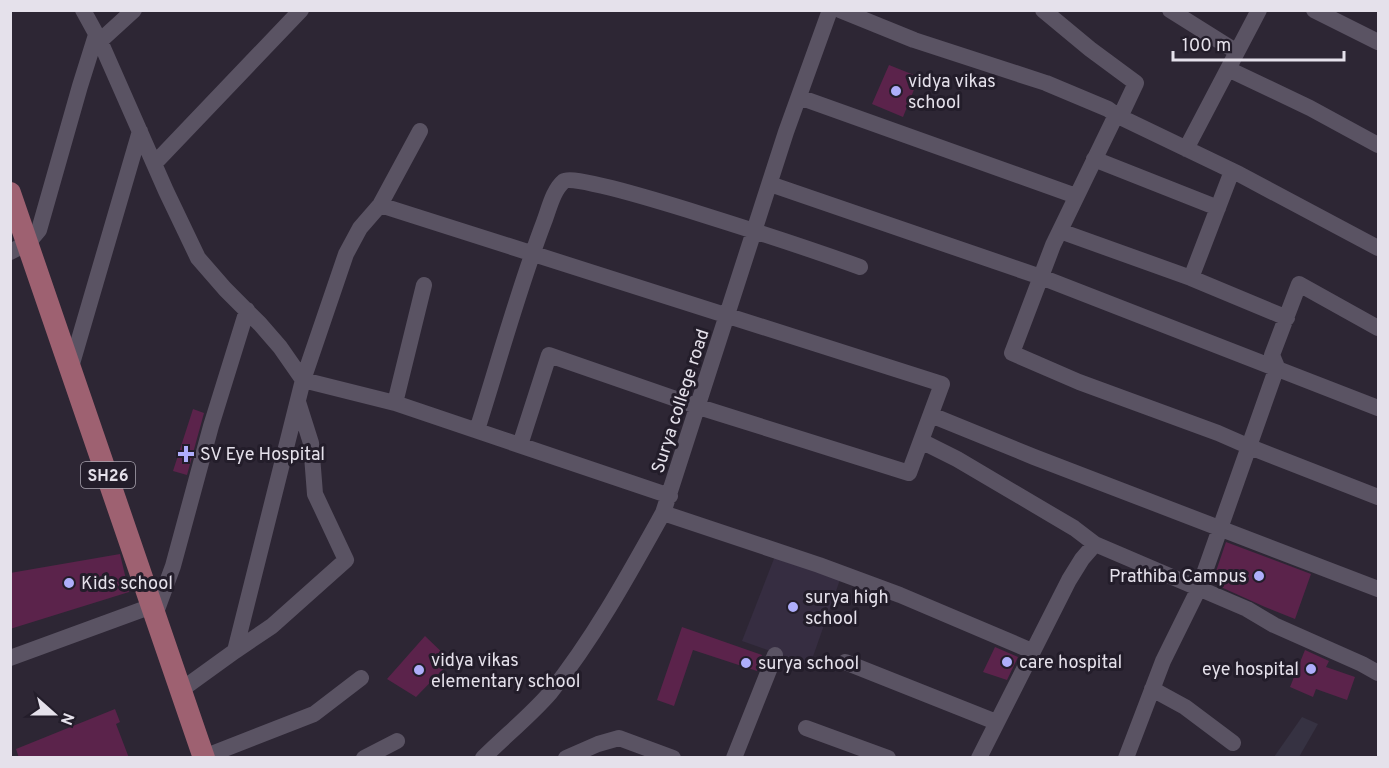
<svg xmlns="http://www.w3.org/2000/svg" width="1389" height="768" viewBox="0 0 1389 768" font-family="Overpass,sans-serif">
<style>
.commercial{fill:#363242}
.built{fill:#362d41}
.building{fill:#5b234b}
.lines{fill:none;stroke-linecap:round;stroke-linejoin:round}
.minor{stroke:#5a5363;stroke-width:16}
.major{stroke:#9e6171;stroke-width:22}
.poi-dot{fill:#aeaefb;stroke:#231d2a;stroke-width:2}
.labels{text-anchor:middle;stroke-width:6;stroke-linejoin:round;paint-order:stroke}
.shield{fill:#231d2a;stroke:#aba6b1;stroke-width:1.5}
.shield-label{font-size:16px;font-weight:bold;fill:#e5e1eb}
.poi-label{font-size:18px;fill:#e5e1eb;stroke:#231d2a;text-anchor:start}
.street-label{font-size:18px;fill:#e5e1eb;stroke:#231d2a}
</style>
<rect width="100%" height="100%" fill="#2d2634"/>
<path class="commercial" d="M1302,717L1318,724L1299,757H1274Z"/>
<path class="built" d="M777,551L842,574L810,665L742,641Z"/>
<path class="building" d="M889,65L919,77L903,117L872,104Z
M193,409L204,413L187,475L173,471Z
M1226,542L1311,574L1295,619L1265,607L1212,583Z
M120,554L129,592L10,629V573Z
M682,627L762,655L757,671L693,650L674,706L657,700Z
M425,636L451,661L416,697L387,679Z
M995,647L1018,657L1007,680L983,672Z
M1305,650L1329,661L1326,667L1355,677L1347,700L1316,689L1313,697L1290,687Z
M115,709L120,722L116,724L129,758H19L16,749Z"/>
<g class="lines">
<path class="minor" d="M83,10L100,41L166,191L198,258L225,289L260,324L280,347L303,380L235,651L181,690
M840,10L914,40L1046,83L1108,109L1116,115
M1043,10L1090,49L1136,83L1120,117
M1170,10L1237,52
M1314,10L1378,42
M100,41L134,10
M1228,69L1310,108L1378,145
M799,97L1076,196
M420,131L380,205L360,228L346,254L303,380L395,403L670,496
M1186,149L1259,10
M1094,159L1218,208
M154,164L301,10
M770,184L1041,277L1378,408
M380,205L942,384L909,473L699,407L549,355L520,445
M1060,231L1191,278L1287,318
M1378,248L1239,174L1116,115L1053,245L1012,353L1079,382L1218,433L1250,447L1378,497
M10,252L28,243L39,230L80,86L96,35
M1191,278L1232,171
M71,367L140,131
M395,403L424,285
M931,415L1034,457L1378,589
M477,430C499,361 518,290 544,222C549,209 553,190 564,181C578,170 827,255 860,267
M921,441L957,459L1074,528L1095,544
M663,513L819,565L900,595L1032,651
M155,615L173,566L211,426L247,310
M235,651L272,626L346,560L315,494L311,443L298,402
M10,658L152,606
M845,662L996,722
M1152,689L1185,707L1233,743
M806,728L888,758
M204,757L314,714L361,678
M364,758L397,741
M483,758C505,736 530,716 550,693C594,638 629,574 663,513L786,132L830,10
M566,758L598,744L619,738L673,758
M734,758L775,655
M979,758L1069,580L1082,559L1095,544L1247,609L1274,625L1362,664L1378,673
M1126,758L1163,661L1199,588L1277,367L1272,355L1299,284L1378,328"/>
<path class="major" d="M10,193L204,758"/>
</g>
<g class="poi-dot">
<circle cx="896" cy="91" r="6"/>
<path d="M183 445h6v6h6v6h-6v6h-6v-6h-6v-6h6z"/>
<circle cx="1259" cy="576" r="6"/>
<circle cx="69" cy="583" r="6"/>
<circle cx="793" cy="607" r="6"/>
<circle cx="1007" cy="662" r="6"/>
<circle cx="746" cy="663" r="6"/>
<circle cx="1311" cy="669" r="6"/>
<circle cx="419" cy="670" r="6"/>
</g>
<g class="labels">
<rect class="shield" x="81" y="462" width="54" height="26" rx="4.5"/>
<g class="shield-label">
<text x="108" y="481">SH26</text>
</g>
<g class="poi-label">
<text x="908" y="87">vidya vikas<tspan x="908" dy="21">school</tspan></text>
<text x="200" y="460">SV Eye Hospital</text>
<text x="1247" y="582" text-anchor="end">Prathiba Campus</text>
<text x="81" y="589">Kids school</text>
<text x="805" y="603">surya high<tspan x="805" dy="21">school</tspan></text>
<text x="431" y="666">vidya vikas<tspan x="431" dy="21">elementary school</tspan></text>
<text x="1019" y="668">care hospital</text>
<text x="758" y="669">surya school</text>
<text x="1299" y="675" text-anchor="end">eye hospital</text>
</g>
<g class="street-label">
<text transform="translate(680 401) rotate(-72)" y="6">Surya college road</text>
</g>
</g>
<rect width="1389" height="768" fill="none" stroke="#e5e1eb" stroke-width="24"/>
<g transform="translate(54 714) rotate(111)" stroke="#231d2a" stroke-width="4.5" paint-order="stroke">
<path d="M0-4.5L10 22L0 15L-10 22Z" fill="#e5e1eb"/>
<text y="-9" font-size="16" font-weight="bold" text-anchor="middle" fill="#e5e1eb">N</text>
</g>
<path d="M1173 51v9h171v-9" fill="none" stroke="#e5e1eb" stroke-width="3"/>
<text x="1182" y="51" font-size="18" fill="#e5e1eb" stroke="#231d2a" stroke-width="4.5" paint-order="stroke">100 m</text>
</svg>
